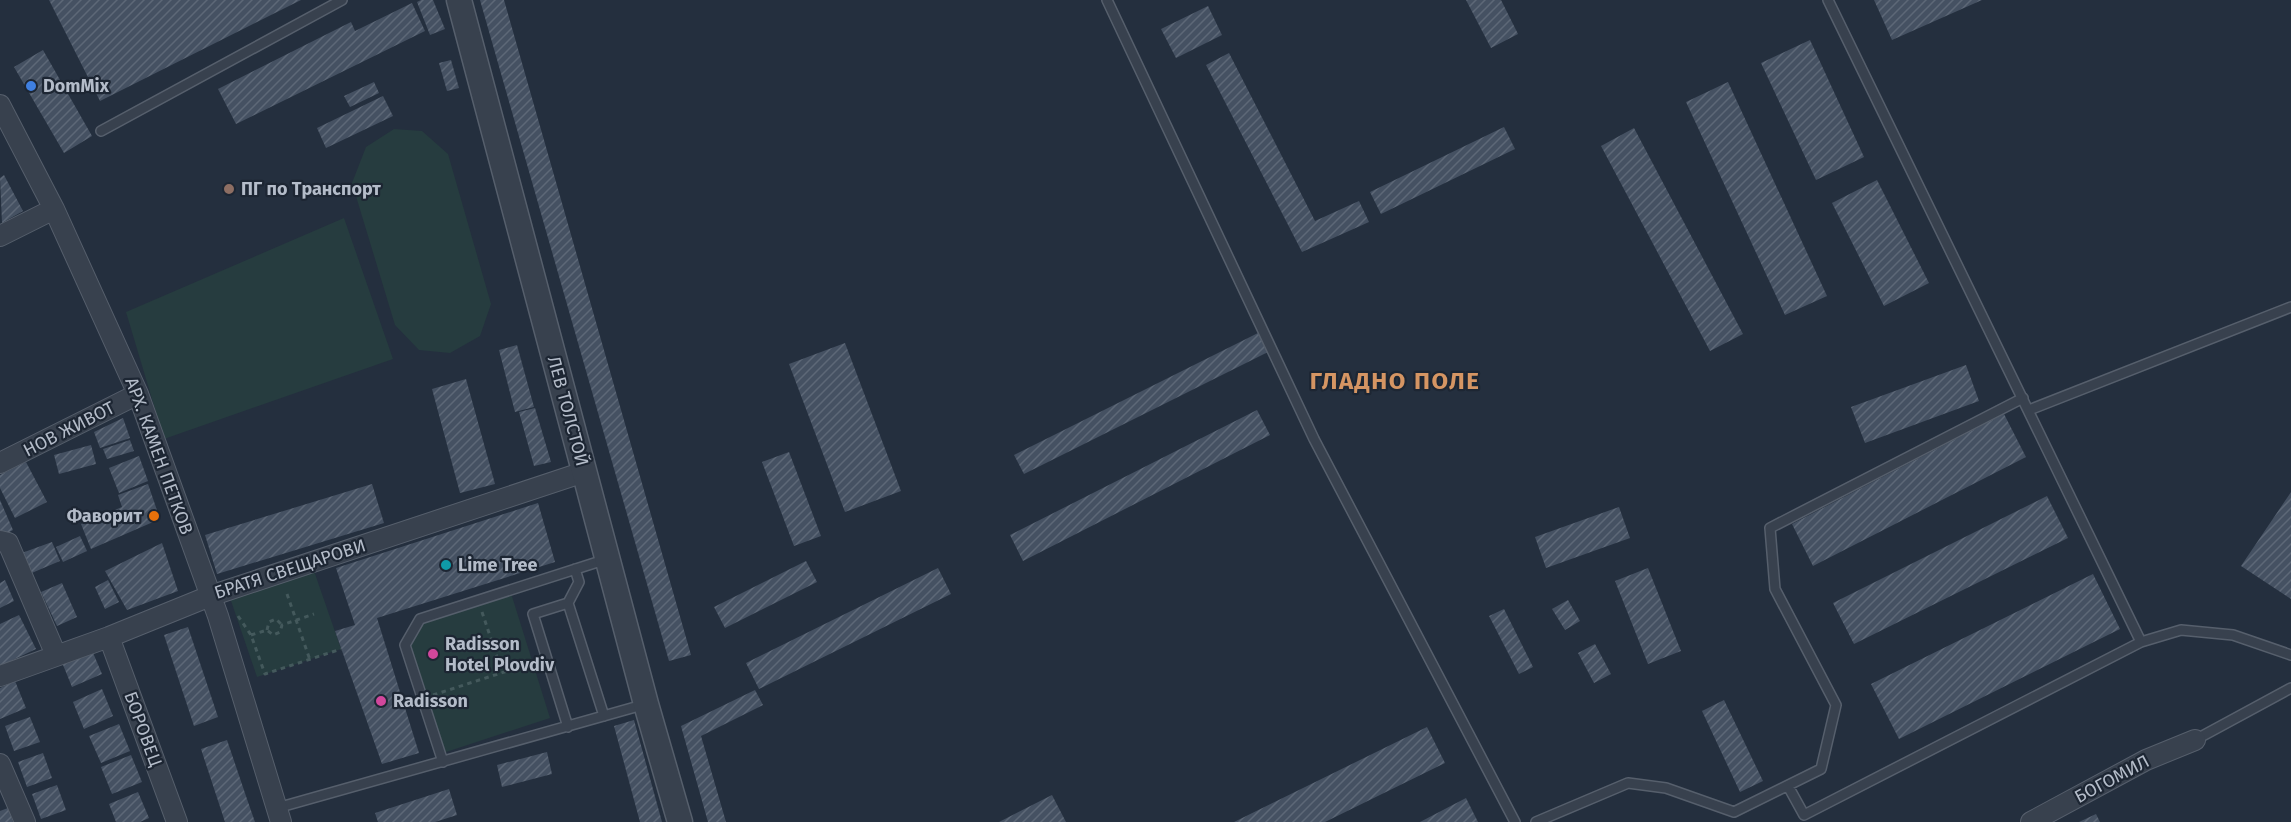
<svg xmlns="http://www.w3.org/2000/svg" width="2291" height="822" viewBox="0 0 2291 822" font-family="'Fira Sans',sans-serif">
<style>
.green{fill:#263c3f}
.building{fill:url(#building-hatch)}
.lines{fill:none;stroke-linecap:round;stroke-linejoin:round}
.service-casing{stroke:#565f6c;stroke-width:12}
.minor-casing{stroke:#565f6c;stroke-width:22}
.tertiary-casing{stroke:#565f6c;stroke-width:27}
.path{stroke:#44595c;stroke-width:3;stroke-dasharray:4.5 4.5;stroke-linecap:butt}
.service{stroke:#38414e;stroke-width:9}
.minor{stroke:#38414e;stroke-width:20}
.tertiary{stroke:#38414e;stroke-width:24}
.shop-dot{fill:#3f7fe0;stroke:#1d2633;stroke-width:2}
.education-dot{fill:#8d6e63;stroke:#1d2633;stroke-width:2}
.food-dot{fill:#e8710a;stroke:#1d2633;stroke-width:2}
.culture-dot{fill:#0f9aa8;stroke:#1d2633;stroke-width:2}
.hotel-dot{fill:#d1479c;stroke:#1d2633;stroke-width:2}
.labels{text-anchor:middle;stroke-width:4.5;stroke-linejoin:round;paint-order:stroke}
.poi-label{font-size:18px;font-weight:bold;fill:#b4bcc9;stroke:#1d2633;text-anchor:start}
.street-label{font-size:18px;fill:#b4bcc9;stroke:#1d2633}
.district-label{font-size:24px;font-weight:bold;letter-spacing:1.5px;fill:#d59563;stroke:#1d2633}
</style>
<defs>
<pattern id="building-hatch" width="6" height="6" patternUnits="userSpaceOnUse" patternTransform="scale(1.5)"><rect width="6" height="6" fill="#455162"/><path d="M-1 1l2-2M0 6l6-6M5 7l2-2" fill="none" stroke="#5d6877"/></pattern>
</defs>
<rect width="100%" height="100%" fill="#242f3e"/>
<path class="green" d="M394,129L422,131L448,154L491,304L480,336L450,353L419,350L395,325L352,183L366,147Z
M344,218L393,359L164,439L126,312Z
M313,568L341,649L257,677L229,595Z
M510,590L550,718L440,754L406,645L420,619Z"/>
<path class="building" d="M49,0H301L100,101Z
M421,0H433L445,29L430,35L417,2Z
M480,0H504L691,655L669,661Z
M1466,0H1501L1518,34L1491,48Z
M1874,0H1982L1892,40Z
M412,3L425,31L236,124L218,89L351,22L355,31Z
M1208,6L1222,35L1176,58L1161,29Z
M1810,40L1864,157L1816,180L1761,63Z
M43,50L92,136L64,153L14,67Z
M1229,53L1315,221L1359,201L1369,222L1302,252L1206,65Z
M451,60L459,88L447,91L439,63Z
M374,82L379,93L350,107L344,96Z
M1728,82L1827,296L1785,315L1686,102Z
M383,96L393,116L326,148L317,128Z
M1504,127L1515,149L1381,214L1370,192Z
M1634,128L1743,334L1710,351L1601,146Z
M4,175L23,211L2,223L0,178Z
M1877,180L1929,283L1884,306L1832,203Z
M1258,333L1268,352L1024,474L1014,455Z
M845,343L901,491L845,512L789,364Z
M517,345L534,407L515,412L499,350Z
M1966,365L1979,401L1865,443L1851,407Z
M466,379L495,484L460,493L432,389Z
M535,408L551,462L534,466L519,412Z
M1257,410L1270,435L1023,561L1010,535Z
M2004,414L2026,457L1813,566L1792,524Z
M123,418L130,438L100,448L94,432Z
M130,440L134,451L107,459L103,449Z
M91,445L96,464L59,474L54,455Z
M789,452L821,536L794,546L762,462Z
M139,456L148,481L119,493L109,468Z
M26,462L47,502L15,518L0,488V475Z
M148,484L160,519L91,549L81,524L122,507L118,495Z
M372,484L384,523L217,574L205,535Z
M2291,492V599L2241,566Z
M2047,496L2068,538L1854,644L1833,603Z
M0,500L13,530L0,537Z
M538,503L555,562L377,618L419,753L382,764L335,631L355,625L336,568Z
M1619,507L1630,538L1546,568L1535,537Z
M80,536L87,551L63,562L56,547Z
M52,542L60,561L27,575L19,554Z
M162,543L178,591L127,610L105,571Z
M806,561L817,582L725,628L714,607Z
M938,568L951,594L759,689L746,663Z
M1648,568L1681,651L1648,664L1615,581Z
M2093,574L2120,629L1899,739L1871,684Z
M5,580L14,601L0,608V583Z
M108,580L119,602L105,609L95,587Z
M62,583L77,617L57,626L41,592Z
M1568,600L1580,621L1565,630L1552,609Z
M1504,609L1533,667L1519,674L1489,616Z
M19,615L36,649L0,666V624Z
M188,627L218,717L194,726L164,635Z
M1595,644L1611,674L1594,683L1578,653Z
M91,648L102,674L72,687L61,660Z
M15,681L26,708L0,719V688Z
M102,689L113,716L84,729L73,702Z
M755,690L763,705L701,736L726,822H708L681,726Z
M1724,700L1763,781L1740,792L1702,711Z
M30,717L40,742L14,751L5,726Z
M634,720L662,822H640L614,726Z
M119,724L130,751L101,763L89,736Z
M1427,727L1445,763L1325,822H1234Z
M227,740L248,802L255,822H225L201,749Z
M547,752L552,774L502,787L497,765Z
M43,753L52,778L27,787L18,762Z
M131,755L142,782L112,794L101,767Z
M57,785L66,810L41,819L32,794Z
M449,789L457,815L435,822H378L375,813Z
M138,792L149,818L140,822H116L109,804Z
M1052,795L1066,822H999Z
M1466,798L1478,822H1420Z
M8,808L13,822H0V811Z
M2096,814L2100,822H2079Z"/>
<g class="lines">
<defs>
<path id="service" d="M1107,0L1314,439L1515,822
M1828,0L2141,642
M101,131L342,0
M2029,410L2291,307
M575,569L579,582L568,603L604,716
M568,727L533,614L568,603
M2195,740L2291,688
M443,762L405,645L420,619L607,559
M1788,786L1804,815L2141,642L2181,630L2233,635L2291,655
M277,808L646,704
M1536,822L1628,783L1666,788L1734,812L1821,769L1836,705L1775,589L1770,528L2023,398"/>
<path id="minor" d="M0,105L54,209L138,394L218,616L281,822
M0,236L54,209
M0,463L138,394
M0,541L8,543L56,655
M109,637L177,822
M0,676L109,637L210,596L584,472
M0,764L25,822
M2031,822L2146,760L2195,740"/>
<path id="tertiary" d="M459,0L646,704L680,822"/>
</defs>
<use href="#service" class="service-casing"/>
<use href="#minor" class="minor-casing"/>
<use href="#tertiary" class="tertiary-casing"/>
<path class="path" d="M287,594L310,660
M482,612L502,672
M238,616L251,635L265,674L341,649
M267,630L269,622L276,619L282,625
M251,635L267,630L273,635L280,632L282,625L314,614
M433,695L535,662"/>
<use href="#service" class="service"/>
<use href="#minor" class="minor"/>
<use href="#tertiary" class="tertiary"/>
</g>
<circle class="shop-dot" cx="31" cy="86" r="6"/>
<circle class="education-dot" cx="229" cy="189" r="6"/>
<circle class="food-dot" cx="154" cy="516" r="6"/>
<circle class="culture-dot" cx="446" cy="565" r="6"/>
<g class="hotel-dot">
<circle cx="433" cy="654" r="6"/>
<circle cx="381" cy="701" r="6"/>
</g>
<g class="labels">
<g class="poi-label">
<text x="43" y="92">DomMix</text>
<text x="241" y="195">ПГ по Транспорт</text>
<text x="142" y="522" text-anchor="end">Фаворит</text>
<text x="458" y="571">Lime Tree</text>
<text x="445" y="650">Radisson<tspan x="445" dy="21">Hotel Plovdiv</tspan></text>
<text x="393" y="707">Radisson</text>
</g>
<g class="street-label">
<text transform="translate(568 411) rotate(75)" y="6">ЛЕВ ТОЛСТОЙ</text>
<text transform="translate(69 429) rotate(-27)" y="6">НОВ ЖИВОТ</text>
<text transform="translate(159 456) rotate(70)" y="6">АРХ. КАМЕН ПЕТКОВ</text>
<text transform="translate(290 569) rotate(-18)" y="6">БРАТЯ СВЕЩАРОВИ</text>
<text transform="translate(143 729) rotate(70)" y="6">БОРОВЕЦ</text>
<text transform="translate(2112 779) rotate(-28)" y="6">БОГОМИЛ</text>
</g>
<g class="district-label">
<text x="1395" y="389">ГЛАДНО ПОЛЕ</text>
</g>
</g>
</svg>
